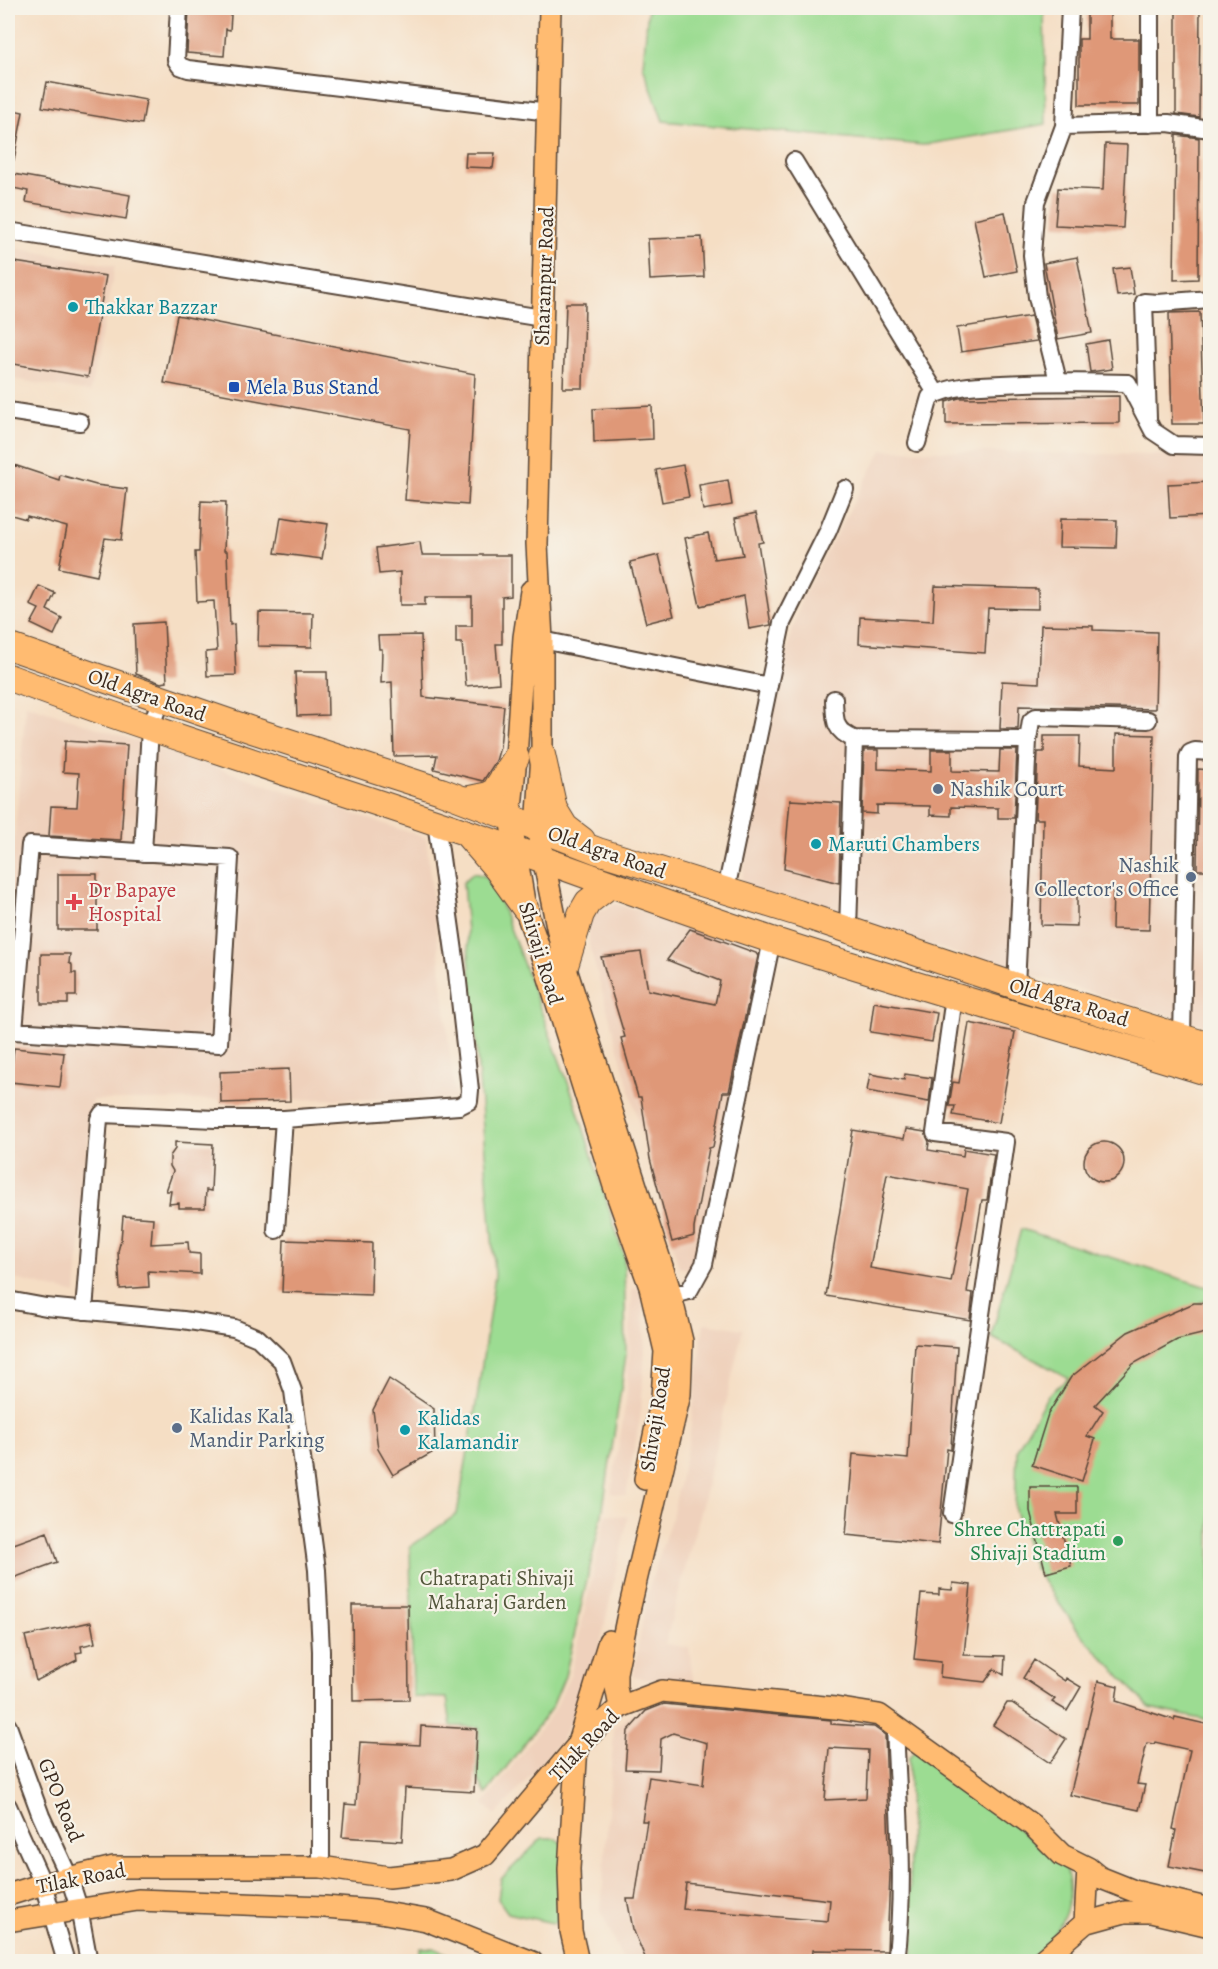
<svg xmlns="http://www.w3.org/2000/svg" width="1218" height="1969" viewBox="0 0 1218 1969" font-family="Alegreya,serif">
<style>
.built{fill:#efd1bc}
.green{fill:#9cdc92;stroke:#6c8358;stroke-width:1.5}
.building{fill:#df9878;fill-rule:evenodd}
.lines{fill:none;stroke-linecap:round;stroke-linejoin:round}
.minor-casing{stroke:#574537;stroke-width:20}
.major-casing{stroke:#574537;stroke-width:24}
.highway-casing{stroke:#574537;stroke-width:28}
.minor{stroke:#fff;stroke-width:16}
.major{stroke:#ffbb71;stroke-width:21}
.highway{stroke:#ffbb71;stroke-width:26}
.culture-dot{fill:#0f9aa8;stroke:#f7f3e8;stroke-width:2}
.transit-dot{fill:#1a4fb4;stroke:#f7f3e8;stroke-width:2}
.service-dot{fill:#5c6f8a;stroke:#f7f3e8;stroke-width:2}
.health-dot{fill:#e0444e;stroke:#f7f3e8;stroke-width:2}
.leisure-dot{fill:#2e9e5b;stroke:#f7f3e8;stroke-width:2}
.labels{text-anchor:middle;stroke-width:4.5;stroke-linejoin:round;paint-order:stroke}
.street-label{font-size:21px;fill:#3b2a1e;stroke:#f7f3e8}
.culture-label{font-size:21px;fill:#0d838f;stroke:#f7f3e8;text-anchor:start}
.transit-label{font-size:21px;fill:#164399;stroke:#f7f3e8;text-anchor:start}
.service-label{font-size:21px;fill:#4e5e75;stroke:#f7f3e8;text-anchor:start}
.health-label{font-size:21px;fill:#be3a42;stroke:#f7f3e8;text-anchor:start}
.leisure-label{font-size:21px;fill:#27864d;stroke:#f7f3e8;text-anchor:end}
.park-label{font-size:21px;fill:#53563b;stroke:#f7f3e8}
</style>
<rect width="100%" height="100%" fill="#f7f3e8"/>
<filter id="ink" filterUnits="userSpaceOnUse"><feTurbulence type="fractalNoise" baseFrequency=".0167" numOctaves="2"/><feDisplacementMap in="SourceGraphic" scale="12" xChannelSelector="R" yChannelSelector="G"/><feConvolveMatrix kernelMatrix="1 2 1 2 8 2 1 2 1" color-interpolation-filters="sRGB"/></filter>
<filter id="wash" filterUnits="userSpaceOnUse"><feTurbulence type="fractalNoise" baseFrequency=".008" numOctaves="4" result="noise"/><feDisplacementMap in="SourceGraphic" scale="24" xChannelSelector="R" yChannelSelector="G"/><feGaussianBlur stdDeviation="1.35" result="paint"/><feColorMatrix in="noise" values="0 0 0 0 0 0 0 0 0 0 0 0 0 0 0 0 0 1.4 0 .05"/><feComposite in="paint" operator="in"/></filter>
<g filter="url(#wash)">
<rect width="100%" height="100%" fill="#f5dec4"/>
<path class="built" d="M8,247L115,266L90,392L8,378Z
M882,450L1210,456V1027L740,890L781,671L802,597Z
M26,704L426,838L455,1099L92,1100L76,1294L8,1277V911Z
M615,904L762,945L698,1271L679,1267L589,944V917Z
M642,1288L645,1349L641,1412L626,1496L611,1493L627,1395L632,1289Z
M704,1323L743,1329L703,1501L665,1644L689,1648L694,1686L633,1677L648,1591L673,1513L689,1440Z
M606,1514L628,1517L593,1677L561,1741L496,1815L484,1804L555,1709L571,1673Z
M648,1702L839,1712L887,1725L883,1961H623L601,1912L614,1728Z"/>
<path class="green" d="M648,8H1044L1046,124L923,145L663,121L643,66Z
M473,873L485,876L495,888L574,1099L624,1256L626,1355L602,1514L565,1676L552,1707L486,1794L477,1777L479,1727L451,1726L447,1698L413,1697L410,1547L457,1514L477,1399L495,1275L463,883Z
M1021,1229L1210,1288V1299L1198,1303H1210V1721L1150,1708L1080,1633L1036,1571L1015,1511L1017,1449L1048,1395L1069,1378L991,1337Z
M918,1747L1065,1867C1079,1904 1057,1938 1029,1961H911L913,1949L910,1904L909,1757Z
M542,1838H556L563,1844L561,1920L553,1923L508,1913L498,1899L501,1879Z
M420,1948H434L464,1961H420Z"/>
<g id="blocks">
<path class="building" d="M189,8H226V14L231,15L230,30L226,29L224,56L187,53Z
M1087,8H1110V39H1139V105H1079V39H1087Z
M1176,8H1200L1199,117L1176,114Z
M47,82L146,100L142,124L42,107Z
M8,109L23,112L14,160L8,159Z
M1176,135L1199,138L1198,279L1174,280Z
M1105,144L1127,145L1123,228L1055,225L1058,188L1103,190Z
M466,153H495L493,168L465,167Z
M8,173L130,195L126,219L26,202L28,191L8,187Z
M1005,212L1017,271L986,277L974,219Z
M702,237L704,277L650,280L648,239Z
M1077,257L1092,333L1058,339L1044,263Z
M8,261L106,276L88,377L8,363Z
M1130,267L1134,294L1117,296L1113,269Z
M566,303H585L583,388H563Z
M1200,312L1204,424H1172L1169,313Z
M177,315L475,374L468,505L405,500L410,429L164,383Z
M1031,316L1037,341L961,352L957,328Z
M1108,340L1112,369L1090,372L1086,344Z
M1119,396V423L946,424V402L959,398Z
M652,406L653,439L594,442L593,409Z
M14,465L59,480L60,475L96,485L127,489L121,540L105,538L97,576L59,568L67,527L27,516L26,519L8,514V487Z
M683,465L689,497L662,502L656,470Z
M728,480L732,505L703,510L699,485Z
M1210,482V516L1170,518L1168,484Z
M201,501L226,502L224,551H227L230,625L234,624L236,675L207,676L206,652L217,651L214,601L197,602L195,552H199Z
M756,513L763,542L758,543L771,625L749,629L744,596L700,606L685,538L708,533L714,559L743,555L735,518Z
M281,517L328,524L322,559L275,553Z
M1060,519L1117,520L1116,548L1059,547Z
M420,542L422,555H511V596L502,597V644H496L499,683L466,686L462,643H456V626H472V597H425V605H400V572L379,574L376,548Z
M659,555L674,616L646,623L630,562Z
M39,586L55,593L47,610L62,618L54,635L31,624L39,609L30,605Z
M935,586L1038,589V609L988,608L985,653L859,644L860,617L933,621Z
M259,612L313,613L312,647L258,646Z
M164,622L167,682L161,683L136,674L134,624Z
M1041,625L1093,626V630L1157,632L1155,709L1019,706L1018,729H1000L1002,681L1039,683Z
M421,635L423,697L504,706L500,747L496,761L483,781L434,769L437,755L394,756L392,682L381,683L382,649H379L378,636Z
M295,672H327L328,715L297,716Z
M1116,734L1154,735L1149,930L1112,929L1113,890L1077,888V926L1041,925L1043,819H1035L1038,752H1044V736H1080L1079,766L1116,768Z
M65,741L127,745L121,840L49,836L51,806L77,807L79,773L63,772Z
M864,750H878V769L931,771V750H952V771L999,772L1000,750H1017L1014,818H998V808L951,807V816L930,815V806L877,805V814L862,813Z
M1198,769L1210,770V870H1197Z
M790,800L841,803L839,883L784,869Z
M58,874H97V930H58Z
M690,929L756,953L758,956L729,1092H723L713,1147L709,1148L694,1228V1236L672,1242L650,1159L641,1097H638L621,1038L625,1037L601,957L641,952L648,990L715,1004L720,981L667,960Z
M41,954H70L69,963L72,965V973H76V996H68V1004H41Z
M874,1002L937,1013L932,1042L870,1032Z
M969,1023L1015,1032L999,1123L953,1115L955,1106H949L953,1082L959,1083Z
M14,1048L64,1053L60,1087L10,1082Z
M289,1069L290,1101L221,1103L220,1072Z
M870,1074L904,1080L905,1074L932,1078L929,1102L867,1091Z
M906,1129L925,1132L929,1142L928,1150L963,1156L964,1149L994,1154L987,1200H982L967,1292L973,1293L970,1320L826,1296L853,1130L904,1139ZM887,1174L968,1189L951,1282L870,1268Z
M1084 1162a20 20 0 1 1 40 0a20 20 0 1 1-40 0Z
M175,1142L213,1144L211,1191L206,1190L205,1208H179V1203L169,1204L171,1191H166L173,1171L170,1166V1156L175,1149Z
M123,1216L153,1218L151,1244L188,1242L189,1253L200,1254V1274L148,1271L149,1287L120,1289L118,1251L121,1240Z
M284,1240L372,1243L371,1295L282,1292Z
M1194,1303H1210V1332L1177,1340L1133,1364L1095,1405L1103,1411L1087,1436L1095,1439L1082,1481L1032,1465L1048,1414L1071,1377L1128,1332Z
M915,1344L957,1347L951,1447V1450L947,1449L938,1544L846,1535L853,1454L908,1459Z
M389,1379L434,1409L435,1451L393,1475L378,1449L373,1410Z
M1030,1487H1077V1514H1057L1071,1566L1046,1573L1030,1511Z
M47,1532L57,1562L8,1580V1546Z
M953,1583L971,1585L964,1655L1005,1656L1004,1675L994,1669L985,1682L940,1677L941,1662L914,1659L921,1594L939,1595V1589L952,1590Z
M352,1605H408L409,1700L353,1701Z
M91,1622L95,1643L81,1646L82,1652L76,1653L77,1660L36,1681L25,1636Z
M1034,1660L1065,1681L1066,1678L1081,1687L1067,1711L1052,1702L1055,1699L1023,1678Z
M1098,1681L1118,1686L1116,1701L1174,1720L1175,1717L1210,1725V1843L1205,1873L1169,1866L1176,1830L1173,1829L1190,1750L1155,1742L1154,1744L1147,1743L1137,1784L1145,1785L1139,1810L1070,1795Z
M1007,1703H1012L1066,1739L1050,1763L993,1725Z
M664,1704L831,1720V1724L874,1727L885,1735L890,1874L887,1951L813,1950L812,1962H647L633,1929L627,1899H635L647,1821H642L649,1777L703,1785L707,1743L673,1733L661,1739L659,1770L625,1769L628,1731L646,1711ZM829,1748L868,1750L866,1798L825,1800ZM686,1883L830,1900L828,1921L683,1909Z
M421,1726L477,1729L474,1792L405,1788L402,1841L342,1837L345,1804L356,1805L360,1742L420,1745Z"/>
</g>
</g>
<g filter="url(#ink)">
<use href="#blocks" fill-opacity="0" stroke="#574537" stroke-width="1.5"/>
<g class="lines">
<defs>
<path id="minor" d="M179,8L176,60L180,66L188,69L549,112
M1150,124V8
M1064,126L1168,123L1210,129
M794,161L936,393
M8,231L542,318
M1058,381L1037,297L1032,255L1036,202L1064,126L1070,8
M8,411L80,422
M1148,418L1144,302L1158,303L1210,299
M917,443L930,397C953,385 977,385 1002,384C1044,382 1086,382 1128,383L1153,431L1174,445L1210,446
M542,640L769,686
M834,699C835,720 833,730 854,739L1028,740
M30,845L230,858L219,1044L14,1031Z
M143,853L150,728L161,699
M726,890L782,623L828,531L845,489
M848,930L854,739
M1016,986L1028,740L1031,721L1036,717L1148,720
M1182,1037L1188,757L1190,753L1195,751L1210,752
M276,1230L284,1119L459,1106L469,1101L470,1090L457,973L436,822
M660,1298L689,1291L704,1264L772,940
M8,1300L46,1307L183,1320L234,1328L258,1338L282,1361L293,1391L317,1570L321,1651V1867
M84,1311L99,1119L102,1114L215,1119H284
M952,1514L1006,1142L935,1133L954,997
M8,1726L41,1816L69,1877L79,1908L89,1962
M895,1726C898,1805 906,1884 896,1962
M8,1806L43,1884L66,1962"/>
<path id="major" d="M550,8L537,544L542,640V755L537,828L565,966L669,1288L682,1341L680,1394L627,1619L616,1673V1687L620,1707
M531,591L524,637L516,758L510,817L525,908L545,965L614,1186L650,1287L665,1351L662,1398L645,1479
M8,1895L43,1884L114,1867H321L389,1877L451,1870L485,1855L577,1746L620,1707L662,1691L835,1708L879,1715L1032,1825L1062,1855L1088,1868L1099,1877L1134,1891L1210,1909
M8,1921L138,1900L325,1907L374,1911L426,1920L532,1962
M1085,1923L1088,1868
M578,1962L571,1931L569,1869L577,1746L609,1641
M1040,1962L1085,1923L1125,1912H1151L1210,1926"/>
<path id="highway" d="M8,646L252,730L441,791L598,851L798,913L1016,986L1210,1046
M8,677C149,730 293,774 435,822C548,860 659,903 772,940C917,987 1064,1028 1210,1073
M542,755L554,809L565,827L582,840
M465,800L489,795L494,792L516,758
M466,833L497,869L525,908
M565,966L581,914L588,902L610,885"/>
</defs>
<use href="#minor" class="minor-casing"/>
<use href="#major" class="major-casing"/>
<use href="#highway" class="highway-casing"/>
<use href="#minor" class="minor"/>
<use href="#major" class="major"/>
<use href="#highway" class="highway"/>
</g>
</g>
<g class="culture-dot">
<circle cx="73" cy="307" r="6"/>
<circle cx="816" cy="844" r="6"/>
<circle cx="405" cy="1430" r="6"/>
</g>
<rect class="transit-dot" x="228" y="381" width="12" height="12" rx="3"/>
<g class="service-dot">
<circle cx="938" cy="789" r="6"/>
<circle cx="1191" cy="877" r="6"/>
<circle cx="177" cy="1428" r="6"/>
</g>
<path class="health-dot" d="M71 893h6v6h6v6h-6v6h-6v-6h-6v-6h6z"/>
<circle class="leisure-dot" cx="1118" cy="1541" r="6"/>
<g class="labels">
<g class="street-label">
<text transform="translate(544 276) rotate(-88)" y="7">Sharanpur Road</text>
<text transform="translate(147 695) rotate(19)" y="7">Old Agra Road</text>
<text transform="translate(607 852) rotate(19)" y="7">Old Agra Road</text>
<text transform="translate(541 953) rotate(73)" y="7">Shivaji Road</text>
<text transform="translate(1069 1002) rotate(17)" y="7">Old Agra Road</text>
<text transform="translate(655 1419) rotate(-81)" y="7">Shivaji Road</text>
<text transform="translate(584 1745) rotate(-46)" y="7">Tilak Road</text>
<text transform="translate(61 1800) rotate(68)" y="7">GPO Road</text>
<text transform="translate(81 1878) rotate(-11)" y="7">Tilak Road</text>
</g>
<g class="culture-label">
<text x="85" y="314">Thakkar Bazzar</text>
<text x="828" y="851">Maruti Chambers</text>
<text x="417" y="1425">Kalidas<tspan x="417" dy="24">Kalamandir</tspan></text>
</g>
<g class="transit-label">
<text x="246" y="394">Mela Bus Stand</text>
</g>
<g class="service-label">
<text x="950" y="796">Nashik Court</text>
<text x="1179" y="872" text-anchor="end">Nashik<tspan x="1179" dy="24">Collector's Office</tspan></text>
<text x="189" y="1423">Kalidas Kala<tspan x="189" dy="24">Mandir Parking</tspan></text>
</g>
<g class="health-label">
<text x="88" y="897">Dr Bapaye<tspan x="88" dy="24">Hospital</tspan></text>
</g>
<g class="leisure-label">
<text x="1106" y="1536">Shree Chattrapati<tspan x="1106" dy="24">Shivaji Stadium</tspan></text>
</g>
<g class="park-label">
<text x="497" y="1585">Chatrapati Shivaji<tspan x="497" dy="24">Maharaj Garden</tspan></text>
</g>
</g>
<rect width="1218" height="1969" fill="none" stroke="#f7f3e8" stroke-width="30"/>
</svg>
